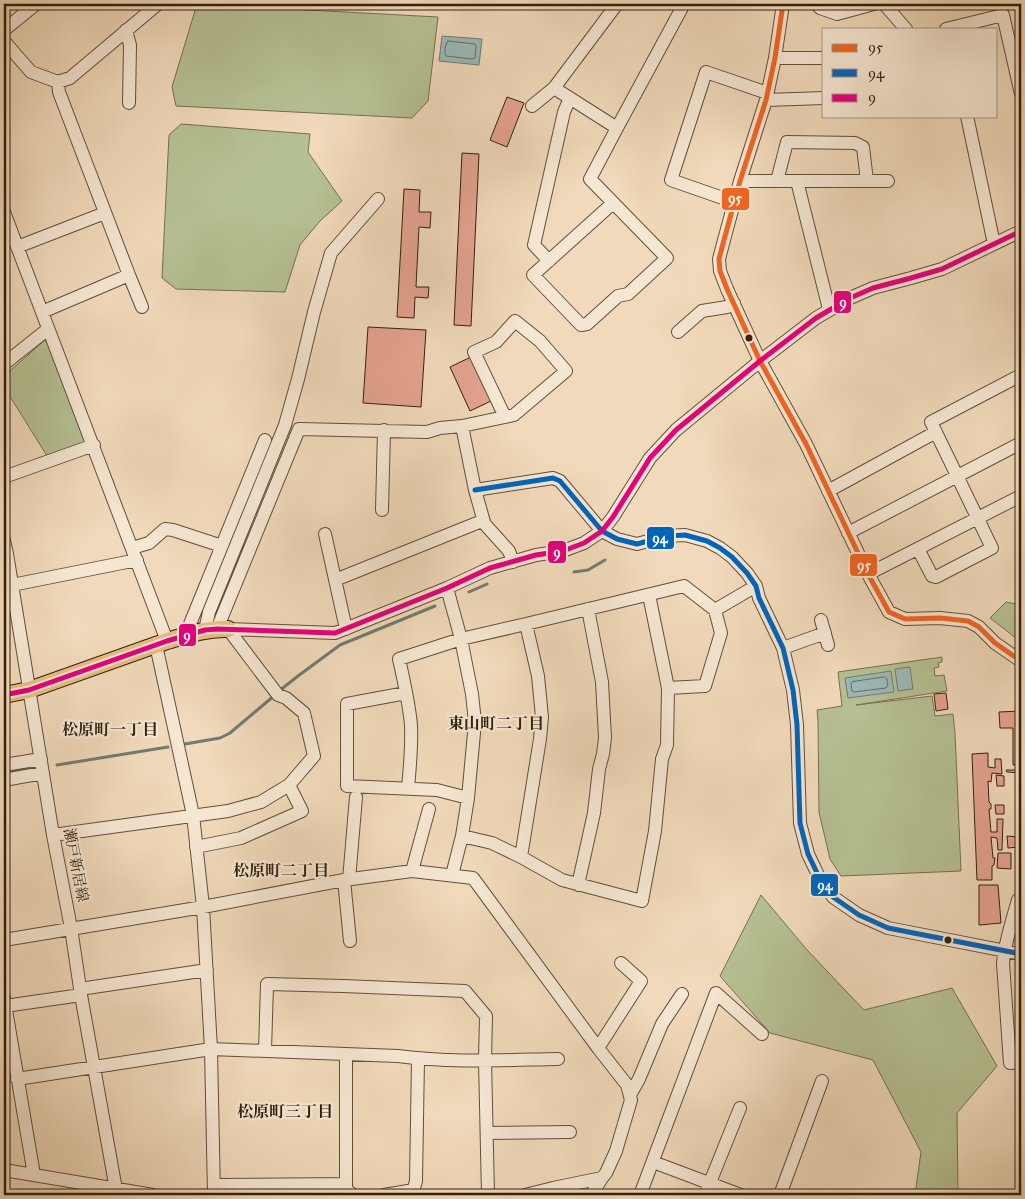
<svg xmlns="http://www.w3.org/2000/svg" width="1025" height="1199" viewBox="0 0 1025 1199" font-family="'IM FELL Great Primer','Noto Serif JP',serif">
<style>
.green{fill:#b6c193;stroke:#757051}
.water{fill:#9cb9b8;stroke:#727b74}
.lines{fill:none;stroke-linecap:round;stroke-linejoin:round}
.shore{stroke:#686c64;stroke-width:1}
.stream{stroke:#727b74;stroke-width:3}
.building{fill:#e5a490;stroke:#341f0f}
.minor-casing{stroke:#634e3a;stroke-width:14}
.major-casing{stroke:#341f0f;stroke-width:18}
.minor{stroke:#f6e7d3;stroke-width:12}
.major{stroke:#e8bd7e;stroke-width:16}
.bus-1-casing{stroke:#f6e7d3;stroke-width:9}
.bus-2-casing{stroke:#f6e7d3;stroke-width:9}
.bus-3-casing{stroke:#f6e7d3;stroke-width:9}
.bus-1{stroke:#f26522;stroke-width:5}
.bus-2{stroke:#0065bd;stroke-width:5}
.bus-3{stroke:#e5007d;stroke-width:5}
.bus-dot{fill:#341f0f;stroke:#f6e7d3;stroke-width:2}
.labels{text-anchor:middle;stroke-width:4.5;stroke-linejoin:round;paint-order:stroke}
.street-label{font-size:15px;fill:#341f0f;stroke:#f6e7d3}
.neighbourhood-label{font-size:16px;font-weight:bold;fill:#341f0f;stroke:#f6e7d3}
.line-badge{stroke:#f6e7d3;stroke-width:2}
.badge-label{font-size:14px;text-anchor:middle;font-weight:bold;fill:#fff}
</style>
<rect width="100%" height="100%" fill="#f1dabb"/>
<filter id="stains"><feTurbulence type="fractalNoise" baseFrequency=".004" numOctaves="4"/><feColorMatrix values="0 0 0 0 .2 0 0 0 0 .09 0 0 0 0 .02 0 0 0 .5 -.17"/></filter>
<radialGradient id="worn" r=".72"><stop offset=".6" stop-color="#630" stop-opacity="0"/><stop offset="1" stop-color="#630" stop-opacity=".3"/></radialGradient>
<path class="green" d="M197,4L438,17L428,101L412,118L176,106L172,87Z
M181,124L310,134L308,152L342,201L320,221L300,245L285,292L176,289L162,278L169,135Z
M45,340H48L88,440L84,445L49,459L4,387V376Z
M1006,602L1021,605V642L990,618Z
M942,657V662L938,663L939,667L934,668L935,676L944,675L947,691L856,705L932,696L935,716L953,714L955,733L961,871L841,876L830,859L819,812L818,721L817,710L842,706L838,672Z
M761,895L808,951L864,1010L952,988L997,1066L957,1113L958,1195H915L921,1152L873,1060L770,1033L720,976Z"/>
<path class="water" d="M442,36L482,39L479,65L439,61Z
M910,667L913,689L898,691L895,669Z
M891,671L894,692L848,698L845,678Z"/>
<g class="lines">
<path class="shore" d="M448,41L475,44L476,46L475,58L472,59L446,56C444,53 445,44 448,41Z
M885,677C888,679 889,685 886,688L854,692L852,691L851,684L852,682Z"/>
<path class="stream" d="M574,572L588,570L605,560
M469,592L487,584
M279,691L298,676L340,645L435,606
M185,744L220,738L230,733L275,695
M57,765L168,747
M4,773L28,768"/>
</g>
<path class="building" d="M507,97L524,103L507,147L490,140Z
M462,153L479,154L471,326L454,325Z
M404,189L420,190L419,212H431L430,228L419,227L416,287H429L428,298L415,297L414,318L397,317Z
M368,327L426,330L421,407L363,403Z
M473,356L493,400L470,411L450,367Z
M946,693L948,709L936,711L934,694Z
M1021,711V764L1013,765V728H1000L999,712Z
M988,753V767L995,768V759H1001L1002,774L992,773L991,782L988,781L989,802L991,804V809H989L991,832H997V819H1003L1002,850H998L997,838L991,837L993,858H995L994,865L992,866V880H977L972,754Z
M1006,770H1021V773L1007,772Z
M996,775L1004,776V786H997Z
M995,805H1004V814H996Z
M1007,836L1018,837L1019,847L1008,848Z
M998,853H1011V869L997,868Z
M979,885H998L1001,923L979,925Z"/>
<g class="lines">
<defs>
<path id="minor" d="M783,4L775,58L766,100L740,181L724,240L719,259L720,271L727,289L760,361L806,444L868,574L889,612L905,619L940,618L968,621L979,627L995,643L1021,661
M816,4L820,8L837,14L874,4
M884,4L906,29
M946,29L1003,15L1021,94
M4,30L36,4
M126,30L130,45L129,103
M4,41L31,72L58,82L59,92L129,275L42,312
M775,58H824
M58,82L70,78L158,4
M554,88L617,128L684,4
M766,100L824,98
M532,106L554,88L617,4
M967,116L994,244
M740,181H888
M777,181L787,142L855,143L863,147L867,181
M797,181L829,309
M734,202L671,180L706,72L767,93
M613,203L533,275L581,325L587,324L618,296L628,294L667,258L590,179L617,128
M4,212C59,355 113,498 167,641
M17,247L105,213
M549,261L534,245L564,112L570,98
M129,275L142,307
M678,332L702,311L727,307L734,303
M4,364L48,329
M462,426L475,490L484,522L482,521L509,551L513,562
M4,477L94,445
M475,490L553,478L560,481L602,531L617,539L637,544L667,536L685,535L707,541L720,548L732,557L747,573L756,586L759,598L783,648L793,690L797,725L800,823L808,854L819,877L833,897L859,915L888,928L1021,954
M828,491L936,432
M382,510L384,430
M848,533L1021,443
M325,534L346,629
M4,540L7,554L53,835L71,928L81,995L117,1195
M132,548L149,543L165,529L173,530L222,546
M918,549L932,576L936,577L992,548L931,422L1021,375
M868,574L1021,496
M335,580L482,521
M12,585L137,560
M447,588L461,639L472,694L475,722L468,798L462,836L452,875
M715,610L756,586
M821,620L828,645
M217,629L299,429L427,432L440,428L462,426L514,415L566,371L540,341L515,321L496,342L474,352L505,417
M228,629L335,633L447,588L490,568L536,555L563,551L584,543L602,531L613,517L650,458L676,430L760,361L816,318L850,298L873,288L911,278L942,269L1021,231
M205,630L209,612L285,425L298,379L314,312L331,253L378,199
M190,635V624L265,440
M156,645L193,815L203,907L211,1049L214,1195
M783,648L825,633
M406,693L347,704V786L437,790L468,798
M4,765L41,759
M4,780L43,773
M408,788C410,767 412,746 411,725C409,703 404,681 399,659L461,639L526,624L684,586L715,610L721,633L705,686L668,688
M53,835L228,811L261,802L289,785L314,756L304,713L286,698L278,695L228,629
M462,836L492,843L521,857L562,880L642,901L655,831L662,759L667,745L668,688L649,595
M196,847L241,838L302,811L289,785
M521,857L540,739L542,717L538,676L526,624
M412,871L429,809
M344,880L350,941
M349,880L356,797
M578,885L594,813L599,769L603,754L605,738L602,682L588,609
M1021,899L1018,900C1012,921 1005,942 1003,963L1010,1063L1021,1062
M4,940L203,907L344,880L412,871L473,878L598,1048L627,1085L631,1100L616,1151L606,1173L602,1178L591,1195
M80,989L207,970
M4,998L34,1175
M5,1006L81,995
M598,1048L641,981L621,963
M265,1051L267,984L343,986L465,991L486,1016L485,1060L488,1195
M346,1055V1189L353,1195
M17,1079L211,1049L398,1056C451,1063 505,1060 558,1059
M630,1095L639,1079L662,1024L682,994
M487,1133L570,1132
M653,1162L741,1195
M4,1170L153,1195
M214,1185L346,1184
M384,1195L414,1190
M412,1195L416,1181L418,1059
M525,1195L553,1188L602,1178
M640,1195L716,993L762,1034
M705,1195L740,1108
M780,1195L822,1081"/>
<path id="major" d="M4,695L29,690L167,641C187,635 207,628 228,629"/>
</defs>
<use href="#minor" class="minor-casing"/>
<use href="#major" class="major-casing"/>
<use href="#minor" class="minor"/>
<use href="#major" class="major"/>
<defs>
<path id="bus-1" d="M783,4L775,58L766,100L740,181L724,240L719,259L720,271L727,289L760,361L806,444L868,574L889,612L905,619L940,618L968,621L979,627L995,643L1021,661"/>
<path id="bus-2" d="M475,490L553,478L560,481L602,531L617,539L637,544L667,536L685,535L707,541L720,548L732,557L747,573L756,586L759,598L783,648L793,690L797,725L800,823L808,854L819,877L833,897L859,915L888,928L1021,954"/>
<path id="bus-3" d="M4,695L29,690L167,641L205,630L217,629L335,633L447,588L490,568L536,555L563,551L584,543L602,531L613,517L650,458L676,430L760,361L816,318L850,298L873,288L911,278L942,269L1021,231"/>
</defs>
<use href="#bus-1" class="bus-1-casing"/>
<use href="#bus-2" class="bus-2-casing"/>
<use href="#bus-3" class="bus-3-casing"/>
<use href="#bus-1" class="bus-1"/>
<use href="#bus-2" class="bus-2"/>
<use href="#bus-3" class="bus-3"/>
</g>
<g class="bus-dot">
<circle cx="749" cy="338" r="4.5"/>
<circle cx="948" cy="940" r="4.5"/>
</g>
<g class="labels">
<g class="street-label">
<text transform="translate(76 865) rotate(79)" y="5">瀬戸新居線</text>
</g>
<g class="neighbourhood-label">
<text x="496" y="729">東山町二丁目</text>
<text x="110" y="735">松原町一丁目</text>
<text x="281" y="876">松原町二丁目</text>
<text x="285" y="1117">松原町三丁目</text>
</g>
</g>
<g class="line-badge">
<rect x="721" y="187" width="29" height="24" rx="5" fill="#f26522"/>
<rect x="833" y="290" width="19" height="24" rx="5" fill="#e5007d"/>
<rect x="646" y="526" width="29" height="24" rx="5" fill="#0065bd"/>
<rect x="547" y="540" width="20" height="24" rx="5" fill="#e5007d"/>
<rect x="849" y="553" width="29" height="24" rx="5" fill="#f26522"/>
<rect x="178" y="623" width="19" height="24" rx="5" fill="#e5007d"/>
<rect x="810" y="873" width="29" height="24" rx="5" fill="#0065bd"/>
</g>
<g class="badge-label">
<text x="735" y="203">95</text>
<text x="843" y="307">9</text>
<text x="660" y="543">94</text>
<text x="557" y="557">9</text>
<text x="864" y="570">95</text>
<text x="187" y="640">9</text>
<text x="825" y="890">94</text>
</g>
<rect width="1025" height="1199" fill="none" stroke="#f1dabb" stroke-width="20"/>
<rect x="5" y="5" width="1015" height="1189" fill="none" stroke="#341f0f" stroke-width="2.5"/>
<rect x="10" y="10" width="1005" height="1179" fill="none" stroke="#341f0f"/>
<rect x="822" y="28" width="175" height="90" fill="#f6e7d3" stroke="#a89785"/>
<rect x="832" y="44" width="25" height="8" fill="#f26522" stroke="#a89785"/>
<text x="868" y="52" font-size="15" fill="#341f0f">95</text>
<rect x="832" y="69" width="25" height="8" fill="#0065bd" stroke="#a89785"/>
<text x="868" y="78" font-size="15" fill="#341f0f">94</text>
<rect x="832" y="94" width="25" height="8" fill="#e5007d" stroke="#a89785"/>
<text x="868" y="102" font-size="15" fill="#341f0f">9</text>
<rect width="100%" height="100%" filter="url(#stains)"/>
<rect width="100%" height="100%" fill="url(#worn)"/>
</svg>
